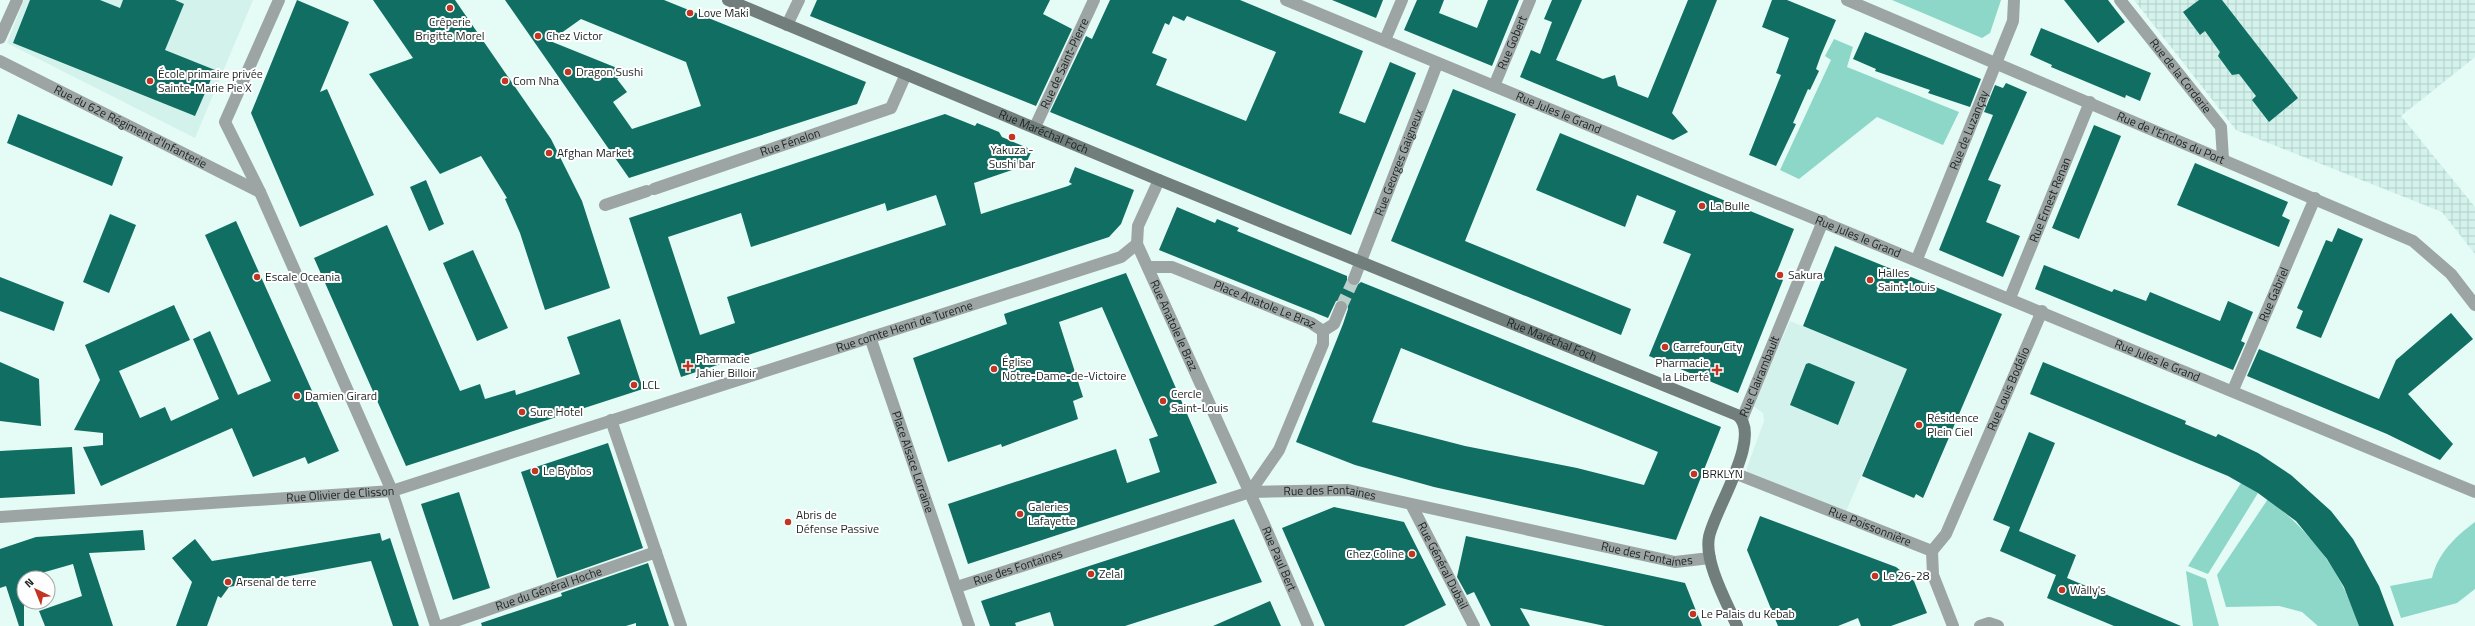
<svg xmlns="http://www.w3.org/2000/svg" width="2475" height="626" viewBox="0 0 2475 626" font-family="'Titillium Web',sans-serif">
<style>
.built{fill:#d2f2eb}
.industrial{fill:url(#industrial-grid)}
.green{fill:#8dd7c9}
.building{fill:#106f62;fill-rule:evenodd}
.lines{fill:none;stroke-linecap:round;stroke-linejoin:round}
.street-tunnel{stroke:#bcd0cb;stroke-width:12;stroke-dasharray:12 6;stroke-linecap:butt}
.street{stroke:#9ca5a3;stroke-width:12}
.secondary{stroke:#717e7b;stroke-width:12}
.poi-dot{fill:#c13522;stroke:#fff;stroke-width:1.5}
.labels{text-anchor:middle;stroke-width:4;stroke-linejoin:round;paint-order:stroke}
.poi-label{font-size:12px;fill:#1b2321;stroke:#fff;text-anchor:start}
.street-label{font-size:12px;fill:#1b2321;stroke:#fff}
</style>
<defs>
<pattern id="industrial-grid" width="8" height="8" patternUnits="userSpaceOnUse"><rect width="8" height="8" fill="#d2f2eb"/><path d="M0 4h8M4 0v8" fill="none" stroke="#b4cfc9"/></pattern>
</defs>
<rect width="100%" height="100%" fill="#e4fbf6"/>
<path class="built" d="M24,0H253L195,138L7,43Z
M1790,321L1907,369L1844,516L1747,475V468L1764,421L1763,413L1753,406Z"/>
<path class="industrial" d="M2134,0H2475V57L2401,116L2475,207V254L2442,212L2236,130Z"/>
<path class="green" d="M1892,0H2001L1990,33L1982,38Z
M1834,39L1853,47L1847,67L1959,112L1943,145L1877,117L1799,179L1780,170L1831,60L1825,56Z
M2241,483L2258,493L2208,574L2188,566Z
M2268,499C2313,534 2342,572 2359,626H2318L2302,612L2279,606L2226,607L2217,575Z
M2475,522V589L2457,603L2401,618L2390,586L2432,578C2438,553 2455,537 2475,522Z
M2186,571L2206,579L2219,626H2193Z"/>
<path class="building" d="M30,0H100L120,8L123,0H175L184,4L165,50L215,70L195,116L13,43Z
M297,0L349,22L320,92L327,89L374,195L300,227L251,113Z
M373,0H455L551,139L582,201L610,288L545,310L520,233L505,199L507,198L481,156L440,174L369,74L413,58Z
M505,0H664L866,82L857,104L629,178ZM581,19L686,62L701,106L632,129L613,102L627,92L617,79L627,72L550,41Z
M817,0H1050L1043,14L1072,29L1036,106L810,16Z
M1110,0H1240L1363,51L1339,113L1365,123L1390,62L1416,73L1351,235L1050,112L1086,36L1092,39ZM1173,16L1184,21L1187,16L1276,52L1246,121L1156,85L1167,59L1152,53L1165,23L1169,25Z
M1332,0H1383L1376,18Z
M1417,0H1444L1439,13L1477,28L1488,0H1519L1492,66L1404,30Z
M1552,0H1582L1556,60L1603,79L1615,75L1618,86L1648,98L1688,0H1717L1672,113L1688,132L1673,140L1520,77L1531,50L1540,54L1552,22L1544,19Z
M1772,0H1787L1836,20L1821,55L1816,69L1819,71L1810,90L1808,89L1793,123L1796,124L1776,166L1749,155L1781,75L1776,73L1789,38L1762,27Z
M2064,0H2108L2125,22L2098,43Z
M2199,0H2222L2298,98L2269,122L2252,100L2256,96L2239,74L2232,75L2218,56L2220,52L2205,31L2200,35L2183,12Z
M2041,28L2151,73L2140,101L2126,95L2125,98L2051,67L2052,65L2030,55Z
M1865,32L1981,79L1970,107L1928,93L1930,90L1875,71L1876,69L1853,59Z
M2006,83L2027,92L1988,180L2001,185L1986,222L2020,236L2003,277L1939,250L1993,115L1984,112L1995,85L2003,88Z
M1453,89L1516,114L1465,241L1631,309L1621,335L1391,241Z
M18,114L123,157L112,186L7,143Z
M945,114L975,126L977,123L999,132L1002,137L1032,150L1025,166L1018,163L1015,169L974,183L981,214L1068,186L1072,184L1069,182L1075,167L1134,190L1121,224L1109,237L681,377L629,218ZM936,195L946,225L727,297L735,323L700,335L668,237L741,213L751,247L885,203L887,211Z
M2094,125L2121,136L2079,239L2052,228Z
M1560,133L1794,229L1775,277L1783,280L1738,393L1649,356L1691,254L1663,243L1676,211L1637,195L1625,227L1536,190Z
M2195,163L2288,202L2282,216L2290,220L2279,247L2177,205Z
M426,180L444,224L429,231L410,187Z
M1177,207L1215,223L1217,219L1239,228L1237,231L1347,276V281L1351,286H1356L1361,282L1721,427L1676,540L1434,487L1355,465L1296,442L1343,324L1348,309L1347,303L1343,300L1336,301L1328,318L1159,250ZM1401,348L1658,452L1644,485L1577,468L1465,446L1372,422Z
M110,214L136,225L109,293L83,282Z
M236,221L339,451L308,464L305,457L253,477L232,428L101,486L83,447L103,445V433L74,430L100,380L85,345L174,305L190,340L119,371L140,418L165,407L171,421L219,399L193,339L210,331L238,395L271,381L205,235Z
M387,225L460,391L480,384L485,399L515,390L516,395L580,374L567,337L620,319L643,389L406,466L314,258Z
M2338,228L2363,239L2321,338L2296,328L2303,311L2297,308L2326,240L2332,242Z
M1835,246L2002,314L1923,498L1916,494L1914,498L1862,476L1907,369L1803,326Z
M473,250L508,328L477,341L443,263Z
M2044,265L2112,292L2114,289L2146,301L2150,292L2220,321L2228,301L2253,312L2241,341L2245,343L2233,370L2035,289Z
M1126,273L1217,483L968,564L948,504L1116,449L1127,483L1160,472L1149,439L1158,436L1102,307L1059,322L1083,397L1073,401L1078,419L1002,447L1001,444L948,462L913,358L1007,324L1004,314Z
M0,277L64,302L54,331L0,311Z
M2451,313L2473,339L2408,394L2453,444L2440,460L2387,434L2247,376L2259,349L2379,399L2396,360Z
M0,362L39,379L41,426L0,421Z
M2043,362L2186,421L2185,424L2216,437L2218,434L2229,439L2258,453L2291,475L2331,511L2353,539L2379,586L2394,626H2359L2344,587L2327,559L2296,521L2258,493L2228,476L2030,394Z
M1809,363L1855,382L1838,425L1790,405L1806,364Z
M2029,432L2055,443L2019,531L2076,555L2067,578L2181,626H2114L2047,598L2056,575L2000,551L2010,527L1993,520Z
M608,443L643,548L557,578L521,472Z
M72,447L75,494L0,498V451Z
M459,492L490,588L453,600L421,504Z
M1334,507L1404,522L1446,605L1404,626H1325L1282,528Z
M1760,516L1896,567L1914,581L1927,613L1891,626H1861L1858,618L1838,626H1778L1747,550Z
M1234,519L1262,582L1125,626H1054L1050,612L1015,623L1016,626H990L981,601Z
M143,530L145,550L89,553L113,626H45L39,611L82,596L73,564L24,578V626H19L6,586L0,588V549L36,537Z
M380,533L382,541L390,538L419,626H393L371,561L229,587L221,598L218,596L207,626H176L192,582L172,558L195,539L212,561Z
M1466,536L1685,583L1702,626H1605L1520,608L1530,626H1491L1474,592L1467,595L1457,577Z
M648,563L669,626H636V623L626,626H482L481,623L562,596L561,593Z
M1270,601L1281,626H1213Z"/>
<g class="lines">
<path class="street-tunnel" d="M1341,307L1354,279"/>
<g class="street">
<path d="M279,0L225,122L260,192L392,491L436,626"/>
<path id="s1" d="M1286,0L2475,492"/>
<path id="s2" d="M1847,0L2413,241L2451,274L2475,305"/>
<path id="s3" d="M2120,0L2221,127L2223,159"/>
<path d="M787,25L799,0"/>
<path d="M0,38L17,0"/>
<path d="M1385,40L1402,0"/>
<path id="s4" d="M0,61L260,192"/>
<path id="s5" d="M1494,86L1530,0"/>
<path id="s6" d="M1035,127L1094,0"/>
<path id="s7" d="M1159,180L1138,226L1137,244L1264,524L1308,626"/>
<path id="s8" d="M654,189L891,108L906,74"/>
<path d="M605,205L647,191"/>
<path id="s9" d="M1917,259L2013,21L2014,0"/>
<path id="s10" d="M1149,267H1172L1311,323L1323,331V344L1279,450L1250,492"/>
<path id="s11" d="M1354,279L1437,64"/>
<path id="s12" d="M2010,298L2090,102"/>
<path d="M1323,331L1334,324L1341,307"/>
<path id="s13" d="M870,337L969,626"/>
<path id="s14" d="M2233,390L2315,198"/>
<path id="s15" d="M1742,419L1823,221"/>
<path d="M611,420L681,626"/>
<path id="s16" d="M1734,473L1932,551"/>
<path id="s17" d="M1412,506L1474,626"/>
<path id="s18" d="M0,517L392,491L1121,257L1137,244"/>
<path id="s19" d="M1932,551L1946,534L2042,311"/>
<path d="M1932,551L1933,575L1953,626"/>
<path id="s20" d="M957,587L1250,492L1348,490L1675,562L1710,558"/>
<path id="s21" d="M441,626L656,552"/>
<path d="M1980,626L1989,623L1998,626"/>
</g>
<path class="secondary" id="s22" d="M728,0L1159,180L1737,415C1764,435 1714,510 1709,537C1704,562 1727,603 1737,626"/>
</g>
<g class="poi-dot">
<circle cx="450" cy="8" r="4"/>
<circle cx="690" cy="13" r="4"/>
<circle cx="538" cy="36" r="4"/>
<circle cx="568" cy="72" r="4"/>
<circle cx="150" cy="81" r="4"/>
<circle cx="505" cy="81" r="4"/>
<circle cx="1012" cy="137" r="4"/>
<circle cx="549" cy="153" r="4"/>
<circle cx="1702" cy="206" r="4"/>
<circle cx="1780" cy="275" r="4"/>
<circle cx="257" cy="277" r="4"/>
<circle cx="1870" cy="280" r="4"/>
<circle cx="1665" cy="347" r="4"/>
<path d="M686 360h4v4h4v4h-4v4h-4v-4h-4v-4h4z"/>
<circle cx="994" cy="369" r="4"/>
<path d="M1715 364h4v4h4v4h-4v4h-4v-4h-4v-4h4z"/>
<circle cx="634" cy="385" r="4"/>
<circle cx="297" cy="396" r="4"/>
<circle cx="1163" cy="401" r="4"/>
<circle cx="522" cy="412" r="4"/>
<circle cx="1919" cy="425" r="4"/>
<circle cx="535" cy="471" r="4"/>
<circle cx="1694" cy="474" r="4"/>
<circle cx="1020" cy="514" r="4"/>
<circle cx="788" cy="522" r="4"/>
<circle cx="1412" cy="554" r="4"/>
<circle cx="1091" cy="574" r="4"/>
<circle cx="1875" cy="576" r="4"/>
<circle cx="228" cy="582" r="4"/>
<circle cx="2062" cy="590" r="4"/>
<circle cx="1693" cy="614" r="4"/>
</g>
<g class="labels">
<g class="poi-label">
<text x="698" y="17">Love Maki</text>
<text x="450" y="26" text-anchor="middle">Crêperie<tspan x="450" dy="14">Brigitte Morel</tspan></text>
<text x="546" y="40">Chez Victor</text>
<text x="576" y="76">Dragon Sushi</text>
<text x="158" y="78">École primaire privée<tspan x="158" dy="14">Sainte-Marie Pie X</tspan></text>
<text x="513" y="85">Com Nha</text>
<text x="1012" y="154" text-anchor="middle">Yakuza -<tspan x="1012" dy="14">Sushi bar</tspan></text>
<text x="557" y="157">Afghan Market</text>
<text x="1710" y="210">La Bulle</text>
<text x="1878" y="277">Halles<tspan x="1878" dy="14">Saint-Louis</tspan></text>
<text x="1788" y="279">Sakura</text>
<text x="265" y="281">Escale Oceania</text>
<text x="1673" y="351">Carrefour City</text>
<text x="696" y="363">Pharmacie<tspan x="696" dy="14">Jahier Billoir</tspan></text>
<text x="1002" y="366">Église<tspan x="1002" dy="14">Notre-Dame-de-Victoire</tspan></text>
<text x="1709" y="367" text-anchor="end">Pharmacie<tspan x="1709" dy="14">la Liberté</tspan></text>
<text x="642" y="389">LCL</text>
<text x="1171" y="398">Cercle<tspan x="1171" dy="14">Saint-Louis</tspan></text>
<text x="305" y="400">Damien Girard</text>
<text x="530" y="416">Sure Hotel</text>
<text x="1927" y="422">Résidence<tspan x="1927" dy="14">Plein Ciel</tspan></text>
<text x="543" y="475">Le Byblos</text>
<text x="1702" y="478">BRKLYN</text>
<text x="1028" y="511">Galeries<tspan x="1028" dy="14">Lafayette</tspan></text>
<text x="796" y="519">Abris de<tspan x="796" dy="14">Défense Passive</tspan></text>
<text x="1404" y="558" text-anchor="end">Chez Coline</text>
<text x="1099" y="578">Zelal</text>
<text x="1883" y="580">Le 26-28</text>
<text x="236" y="586">Arsenal de terre</text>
<text x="2070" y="594">Wally's</text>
<text x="1701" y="618">Le Palais du Kebab</text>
</g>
<g class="street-label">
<text dy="4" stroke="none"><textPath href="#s5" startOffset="47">Rue Gobert</textPath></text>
<text dy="4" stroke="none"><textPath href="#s6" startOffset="70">Rue de Saint-Pierre</textPath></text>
<text dy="4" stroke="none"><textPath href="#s3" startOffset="97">Rue de la Corderie</textPath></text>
<text dy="4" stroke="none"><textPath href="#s1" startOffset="295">Rue Jules le Grand</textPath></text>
<text dy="4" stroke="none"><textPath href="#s4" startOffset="146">Rue du 62e Régiment d'Infanterie</textPath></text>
<text dy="4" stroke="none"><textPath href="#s9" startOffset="139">Rue de Luzançay</textPath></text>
<text dy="4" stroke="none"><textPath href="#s22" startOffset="342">Rue Maréchal Foch</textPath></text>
<text dy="4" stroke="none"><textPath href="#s2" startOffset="352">Rue de l'Enclos du Port</textPath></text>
<text dy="4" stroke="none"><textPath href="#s8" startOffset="144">Rue Fénelon</textPath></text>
<text dy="4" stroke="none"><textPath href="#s11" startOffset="125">Rue Georges Gaigneux</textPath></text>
<text dy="4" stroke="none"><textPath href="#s12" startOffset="106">Rue Ernest Renan</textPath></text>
<text dy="4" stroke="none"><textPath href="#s1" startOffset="619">Rue Jules le Grand</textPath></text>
<text dy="4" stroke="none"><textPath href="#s14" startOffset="104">Rue Gabriel</textPath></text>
<text dy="4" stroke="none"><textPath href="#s10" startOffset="123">Place Anatole Le Braz</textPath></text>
<text dy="4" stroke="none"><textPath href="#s7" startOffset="158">Rue Anatole le Braz</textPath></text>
<text dy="4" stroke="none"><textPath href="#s18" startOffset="931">Rue comte Henri de Turenne</textPath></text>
<text dy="4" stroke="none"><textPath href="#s22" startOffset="891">Rue Maréchal Foch</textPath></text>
<text dy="4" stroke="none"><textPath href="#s1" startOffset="943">Rue Jules le Grand</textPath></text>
<text dy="4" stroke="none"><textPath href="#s15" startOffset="46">Rue Clairambault</textPath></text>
<text dy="4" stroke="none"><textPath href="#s19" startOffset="180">Rue Louis Bodélio</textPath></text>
<text dy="4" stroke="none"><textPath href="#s13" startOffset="132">Place Alsace Lorraine</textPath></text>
<text dy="4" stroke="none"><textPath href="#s18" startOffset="341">Rue Olivier de Clisson</textPath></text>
<text dy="4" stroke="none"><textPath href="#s20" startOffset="388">Rue des Fontaines</textPath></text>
<text dy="4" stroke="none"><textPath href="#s16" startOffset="146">Rue Poissonnière</textPath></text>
<text dy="4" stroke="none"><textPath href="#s20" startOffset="712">Rue des Fontaines</textPath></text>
<text dy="4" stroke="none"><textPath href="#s7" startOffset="414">Rue Paul Bert</textPath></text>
<text dy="4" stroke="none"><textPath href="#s17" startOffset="67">Rue Général Dubail</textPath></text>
<text dy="4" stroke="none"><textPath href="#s20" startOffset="64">Rue des Fontaines</textPath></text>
<text dy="4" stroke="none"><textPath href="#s21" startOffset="114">Rue du Général Hoche</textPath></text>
</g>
</g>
<g transform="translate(36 590) rotate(317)"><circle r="19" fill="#ffffff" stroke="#a4a7a6"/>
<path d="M0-3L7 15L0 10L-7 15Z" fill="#c13522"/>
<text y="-6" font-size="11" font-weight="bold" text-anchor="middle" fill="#1b2321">N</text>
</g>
</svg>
